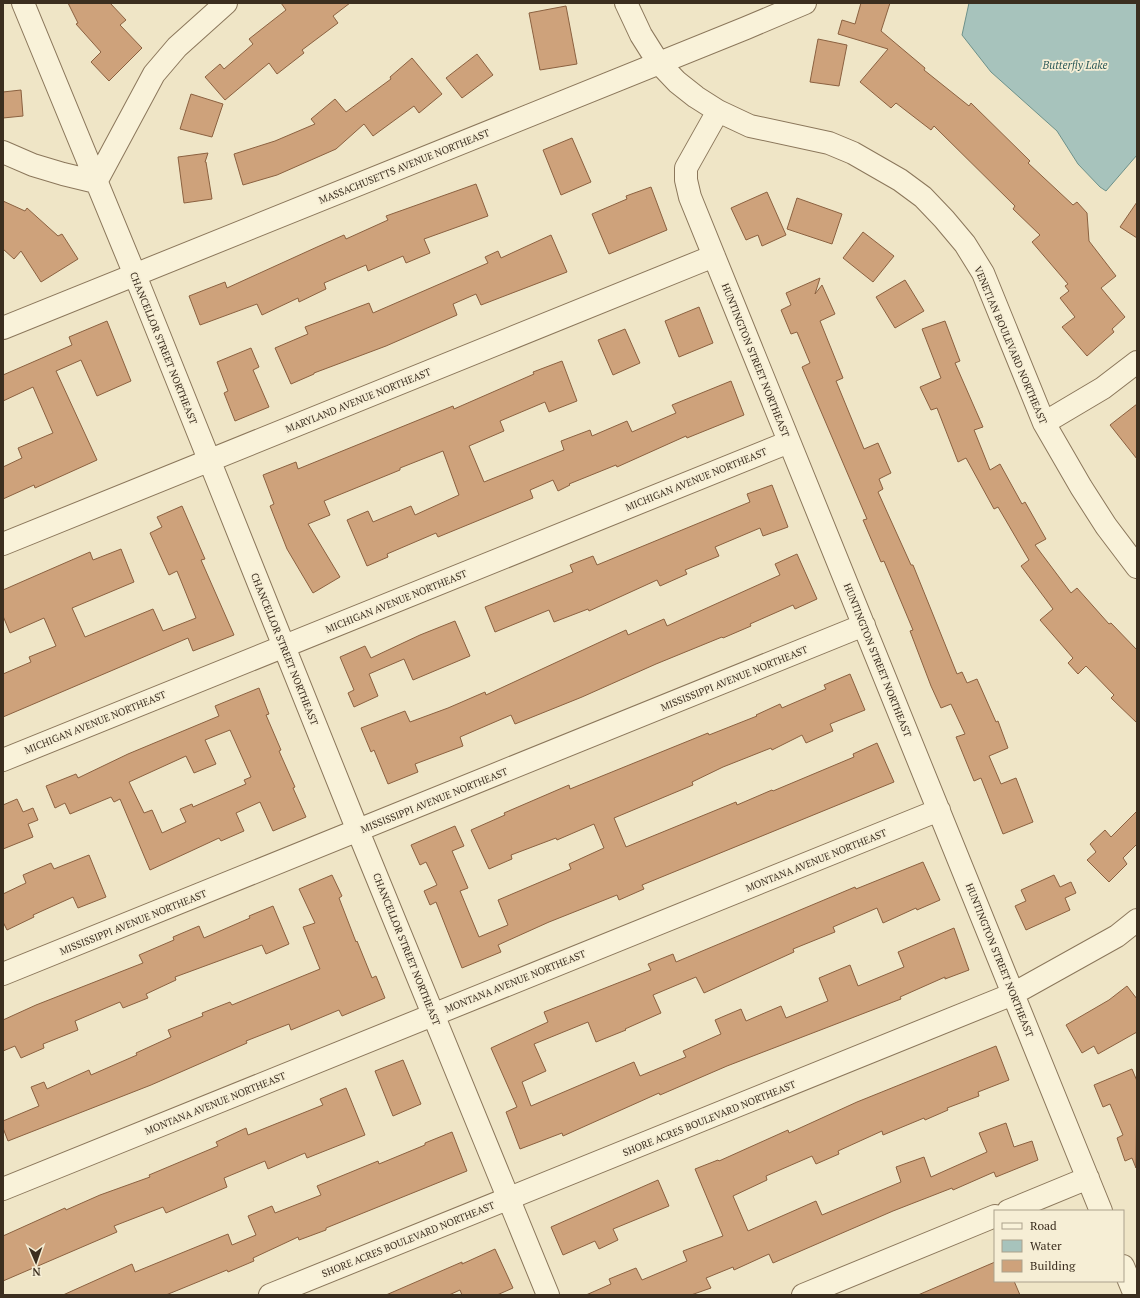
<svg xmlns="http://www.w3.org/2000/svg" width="1140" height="1298" viewBox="0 0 1140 1298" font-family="'PT Serif',serif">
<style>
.water{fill:#a7c3bc;stroke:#6d918a}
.building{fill:#cea27b;stroke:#8b6140;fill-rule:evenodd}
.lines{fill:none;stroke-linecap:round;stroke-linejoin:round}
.minor-casing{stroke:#8b775b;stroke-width:24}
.minor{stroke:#f9f2d9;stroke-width:22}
.labels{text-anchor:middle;stroke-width:3.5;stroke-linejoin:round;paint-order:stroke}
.street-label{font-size:10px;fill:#3b2e1f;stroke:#f6eed5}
.water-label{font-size:11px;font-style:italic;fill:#2e5b5a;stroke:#f6eed5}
</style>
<rect width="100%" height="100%" fill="#efe5c6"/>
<path class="water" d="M969,3H1137V155L1106,191L1100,187L1078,164L1057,131L991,72L962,35Z"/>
<path class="building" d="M68,3H110L126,20L120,25L142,48L109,81L91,62L101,52L76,24L78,23Z
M281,3H350L333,16L338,23L302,50L304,53L277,74L269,63L225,100L205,77L220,64L224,69L253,44L249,39L286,10Z
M861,3H890L881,31L925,68L924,70L969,106L971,103L1030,161L1028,163L1073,205L1077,202L1087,213L1089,241L1116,276L1101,288L1125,317L1112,329L1114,332L1087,356L1062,327L1075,317L1060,298L1069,291L1065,286L1068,284L1032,242L1040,235L1013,209L1015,206L934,126L931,130L896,103L891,108L860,82L888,49L838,34L842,20L855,24Z
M566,6L577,64L540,70L529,13Z
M818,39L847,45L839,86L810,82Z
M477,54L493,75L462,98L446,78Z
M412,58L442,94L419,113L414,106L373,136L364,124L336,149L277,175L243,185L234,154L275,141L315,124L311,119L335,99L346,112L391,79L390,77Z
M21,90L23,116L3,118V92Z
M191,94L223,104L212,137L180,129Z
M572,138L591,182L561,195L543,150Z
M208,153L205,162H206L212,199L184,203L178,157Z
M476,184L488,216L424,239L430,253L406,263L403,256L368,271L366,265L324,283L326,289L299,302L298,298L262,315L257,304L200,325L189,296L225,282L227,288L317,247L344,235L346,239L388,220L386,216Z
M651,187L667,230L609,254L592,214L627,199L626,196Z
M767,192L786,235L762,246L758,235L746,240L731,208Z
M797,198L842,214L832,244L787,229Z
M3,201L25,211L27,208L58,236L62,234L78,259L41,282L21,251L14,259L3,249Z
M1137,202V238L1120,227Z
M863,232L894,256L873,282L843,258Z
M551,235L567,272L481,305L476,294L453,304L457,315L386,346L314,373V374L291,384L275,348L308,334L305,327L369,303L373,313L488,263L485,257L498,251L501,258Z
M820,278L815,294L822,285L835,314L820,321L843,378L836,381L864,449L878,443L891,473L879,479L883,489L878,492L911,565H913L957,674L962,672L967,683L977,679L996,722L998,721L1008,748L989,756L1001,784L1016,778L1033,822L1003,834L981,778L974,781L956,737L965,734L951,704L941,708L931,686L910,631L913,630L884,561L881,562L863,520L867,519L802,367L810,363L797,332L791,334L781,310L791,305L786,293Z
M905,280L924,311L895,328L876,297Z
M699,307L713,343L679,357L665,321Z
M107,321L131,381L97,396L81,360L56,371L97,460L35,488L34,485L3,499V467L22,458L18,448L53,433L33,387L3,401V375L72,345L69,337Z
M945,321L960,361L955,363L983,427L974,430L990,470L1000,464L1022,504L1025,502L1046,539L1035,545L1071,593L1077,588L1109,624L1111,623L1137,650V723L1111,698L1114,695L1086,666L1078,674L1068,663L1073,658L1040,620L1053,609L1021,566L1029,560L998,507L994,509L966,458L958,462L937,408L931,410L920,387L941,378L922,329Z
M625,329L640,363L613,375L598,340Z
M251,348L259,367L253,370L269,407L235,421L224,393L228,391L217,362Z
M562,361L577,401L549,412L545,402L500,421L504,431L469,446L484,482L564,450L561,441L590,430L592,436L627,421L632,432L676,413L672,405L731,381L744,415L687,438L686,436L617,467L616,465L569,484L570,485L558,491L553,480L530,490L533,498L438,537L436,533L387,554L388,557L367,566L347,520L368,511L373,522L411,506L415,515L459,495L443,451L400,468V470L324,501L330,515L308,524L340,577L313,593L287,549L270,506L274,504L263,475L296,462L298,469L453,406L454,409L534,374L533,372Z
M1137,404V459L1110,425Z
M772,485L788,527L763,536L760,528L715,547L719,556L685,570L687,574L660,586L657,580L589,611L588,609L554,622L549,610L495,632L485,607L573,572L570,565L593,556L597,565L750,502L747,494Z
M182,506L205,559L201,560L234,635L193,651L188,638L3,717V674L31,662L29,657L56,646L44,618L10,633L3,616V590L90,552L93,560L121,549L134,582L72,608L85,637L153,609L163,631L196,618L177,571L169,575L150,533L162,527L157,517Z
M797,554L817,599L795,609L793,605L750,624L751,626L723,638L722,637L656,664L582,697L515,724L511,715L460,737L463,746L415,764L418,772L388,784L374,750L371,752L361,728L405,711L410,722L448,708L485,692L486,695L626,630L628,635L664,619L667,626L780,575L775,564Z
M455,621L470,656L413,680L404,659L369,674L378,696L354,707L348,693L354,690L340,657L365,646L371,658L420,635Z
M850,674L865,710L830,724L833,731L806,743L802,735L772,750L771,748L723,767L692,782L693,785L614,818L626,847L736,802L737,805L772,790L773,791L854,757L853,754L877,743L894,782L642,885L644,889L619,900L617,895L549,922L498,945L501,952L462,968L436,902L430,905L424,891L437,885L426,862L420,865L411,845L455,826L464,846L452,851L468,888L460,891L479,937L508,925L498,900L571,869L569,864L604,848L594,824L557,840L556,838L511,855L512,859L489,869L471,830L505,815L504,813L569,785L570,789L708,733L709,735L757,716L756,715L780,704L782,708L826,689L824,685Z
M259,688L269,714L266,715L281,750L279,751L295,787L293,788L306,817L273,831L260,802L236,813L244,831L221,841L219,838L150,870L120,799L114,802L111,797L70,814L65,803L55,808L46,786L76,774L78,778L128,754L219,716L215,706ZM230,730L251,777L244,780L246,784L193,807L192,804L180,809L186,822L162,833L152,810L144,813L129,782L186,756L194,773L216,764L205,740Z
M17,799L23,812L33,808L38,820L28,824L33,837L3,849V805Z
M1137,811V844L1123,858L1127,864L1109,882L1087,860L1096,852L1090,844L1105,830L1111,837Z
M89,855L106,897L78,908L73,897L33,915L34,917L7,930L3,922V894L26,883L23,875L51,863L54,869Z
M923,862L940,900L917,910L916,908L883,923L877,908L833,927L835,932L793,949L794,952L704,993L696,977L653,995L661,1013L625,1029L626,1030L596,1042L588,1022L534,1044L546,1071L522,1082L531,1106L634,1062L640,1076L686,1057L683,1051L721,1034L715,1020L741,1009L746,1021L781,1006L786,1018L828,1001L819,978L850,965L858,986L904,967L898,952L954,928L969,970L945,979V977L900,997L901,999L727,1066L660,1095L659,1093L563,1136L562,1133L520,1149L506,1112L517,1107L491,1048L548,1022L544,1012L651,970L648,964L673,954L676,962L855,887L856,889Z
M332,875L342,896L339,898L356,942L357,941L372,978L376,976L385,998L342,1016L339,1010L291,1030L289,1024L246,1041L247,1043L151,1085L8,1141L3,1128V1121L39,1106L31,1087L44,1082L47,1089L89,1070L91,1075L137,1055L136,1053L171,1037L168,1030L203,1016L202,1013L230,1002L232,1005L320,969L303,927L315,923L299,889Z
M1054,875L1060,887L1071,882L1076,893L1065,898L1070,910L1026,930L1015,906L1026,901L1021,890Z
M273,906L289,944L266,954L262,945L175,977L176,980L146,994L148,998L123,1008L120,1002L75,1021L78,1030L43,1044L44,1048L21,1058L15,1046L3,1051V1020L36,1005L143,963L139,955L174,940L173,937L199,926L204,938L250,918L249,916Z
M1127,986L1137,999V1032L1098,1054L1094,1046L1082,1053L1066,1025L1109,1000Z
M996,1046L1009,1080L978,1092L979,1096L947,1108L948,1110L925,1120L924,1118L883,1135L882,1131L838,1151L839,1154L816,1164L812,1156L766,1176L767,1180L733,1196L748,1231L816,1201L822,1215L901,1182L896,1167L924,1157L931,1177L987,1152L979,1133L1006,1123L1014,1147L1032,1141L1038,1160L996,1177L994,1172L953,1190L952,1188L893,1211L773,1263L769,1254L734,1270L733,1267L706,1278L711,1288L691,1295H586L611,1284L609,1279L636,1268L642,1280L687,1261L683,1251L723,1236L695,1169L718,1160L719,1161L788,1130L789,1133L857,1102Z
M403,1060L421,1104L393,1116L375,1071Z
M1132,1069L1137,1081L1136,1168L1132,1158L1125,1161L1117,1138L1123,1135L1110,1104L1103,1107L1094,1085Z
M346,1088L365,1135L307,1158L305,1153L268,1169L265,1161L224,1178L227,1187L166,1213L163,1207L114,1226L117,1232L3,1281V1236L65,1208L66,1210L100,1195L150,1177L149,1175L218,1146L216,1142L246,1128L248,1135L323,1105L320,1099Z
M452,1132L467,1171L326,1228V1230L299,1240L298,1237L253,1258L254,1261L228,1272L227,1270L166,1295H63L132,1264L135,1272L228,1234L232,1245L256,1235L248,1216L272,1206L275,1213L321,1195L317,1186L378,1161L379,1164L425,1145V1143Z
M658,1180L669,1206L613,1229L618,1240L599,1249L595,1241L563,1255L551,1227Z
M495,1249L513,1288L497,1295H462L460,1290L449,1295H386L462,1262V1264Z
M995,1262V1281H1014L1020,1295H918Z"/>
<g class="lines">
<defs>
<path id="minor" d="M23,3L135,275L358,831L548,1295
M626,3L641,35L658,62L677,82L696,97L718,111L750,126L829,143L853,153L900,180L923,197L944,219L965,244L983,273L1044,423L1081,487L1106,526L1137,567
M718,111L686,168V180L690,197L1101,1211
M3,152L33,165L63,174L96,182L154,74L177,47L226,3
M3,328L746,28L805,3
M1044,423L1103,388L1137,362
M3,544L714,256
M3,760L789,442
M3,974L864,625
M3,1189L939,810
M1008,1211L1088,1178
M1123,1266L1135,1295
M270,1295L1013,994L1117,936L1137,920
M803,1295L995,1216"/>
</defs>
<use href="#minor" class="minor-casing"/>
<use href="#minor" class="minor"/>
</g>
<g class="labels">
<g class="street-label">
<text transform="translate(404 166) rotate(-22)" y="4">MASSACHUSETTS AVENUE NORTHEAST</text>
<text transform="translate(1011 345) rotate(67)" y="4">VENETIAN BOULEVARD NORTHEAST</text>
<text transform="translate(164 348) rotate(68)" y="4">CHANCELLOR STREET NORTHEAST</text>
<text transform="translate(756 360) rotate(68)" y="4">HUNTINGTON STREET NORTHEAST</text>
<text transform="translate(358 400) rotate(-22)" y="4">MARYLAND AVENUE NORTHEAST</text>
<text transform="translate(696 479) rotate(-22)" y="4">MICHIGAN AVENUE NORTHEAST</text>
<text transform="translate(396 601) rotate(-22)" y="4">MICHIGAN AVENUE NORTHEAST</text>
<text transform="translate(285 649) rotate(68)" y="4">CHANCELLOR STREET NORTHEAST</text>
<text transform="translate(878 660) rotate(68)" y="4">HUNTINGTON STREET NORTHEAST</text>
<text transform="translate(734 678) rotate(-22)" y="4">MISSISSIPPI AVENUE NORTHEAST</text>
<text transform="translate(95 722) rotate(-22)" y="4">MICHIGAN AVENUE NORTHEAST</text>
<text transform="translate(434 800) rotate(-22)" y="4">MISSISSIPPI AVENUE NORTHEAST</text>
<text transform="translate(816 860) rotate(-22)" y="4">MONTANA AVENUE NORTHEAST</text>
<text transform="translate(133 922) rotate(-22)" y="4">MISSISSIPPI AVENUE NORTHEAST</text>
<text transform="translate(407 949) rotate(68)" y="4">CHANCELLOR STREET NORTHEAST</text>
<text transform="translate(1000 960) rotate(68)" y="4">HUNTINGTON STREET NORTHEAST</text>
<text transform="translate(515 981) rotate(-22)" y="4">MONTANA AVENUE NORTHEAST</text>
<text transform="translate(215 1103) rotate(-22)" y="4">MONTANA AVENUE NORTHEAST</text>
<text transform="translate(709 1118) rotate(-22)" y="4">SHORE ACRES BOULEVARD NORTHEAST</text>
<text transform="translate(408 1239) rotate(-22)" y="4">SHORE ACRES BOULEVARD NORTHEAST</text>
</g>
<g class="water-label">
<text x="1075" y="69">Butterfly Lake</text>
</g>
</g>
<rect width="1140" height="1298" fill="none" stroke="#3b2e1f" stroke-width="8"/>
<rect x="994" y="1210" width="130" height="72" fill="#f6eed5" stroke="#aba18c"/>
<rect x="1002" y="1223" width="20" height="6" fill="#f9f2d9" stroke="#aba18c"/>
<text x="1030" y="1230" font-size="12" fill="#3b2e1f">Road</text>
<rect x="1002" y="1240" width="20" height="12" fill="#a7c3bc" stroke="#aba18c"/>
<text x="1030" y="1250" font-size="12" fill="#3b2e1f">Water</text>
<rect x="1002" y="1260" width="20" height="12" fill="#cea27b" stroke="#aba18c"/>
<text x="1030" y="1270" font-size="12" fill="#3b2e1f">Building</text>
<g transform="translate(36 1262) rotate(178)" stroke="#f6eed5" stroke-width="3" paint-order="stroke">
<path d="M0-3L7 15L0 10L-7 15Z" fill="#3b2e1f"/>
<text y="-6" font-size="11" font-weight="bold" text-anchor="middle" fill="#3b2e1f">N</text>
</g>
</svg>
